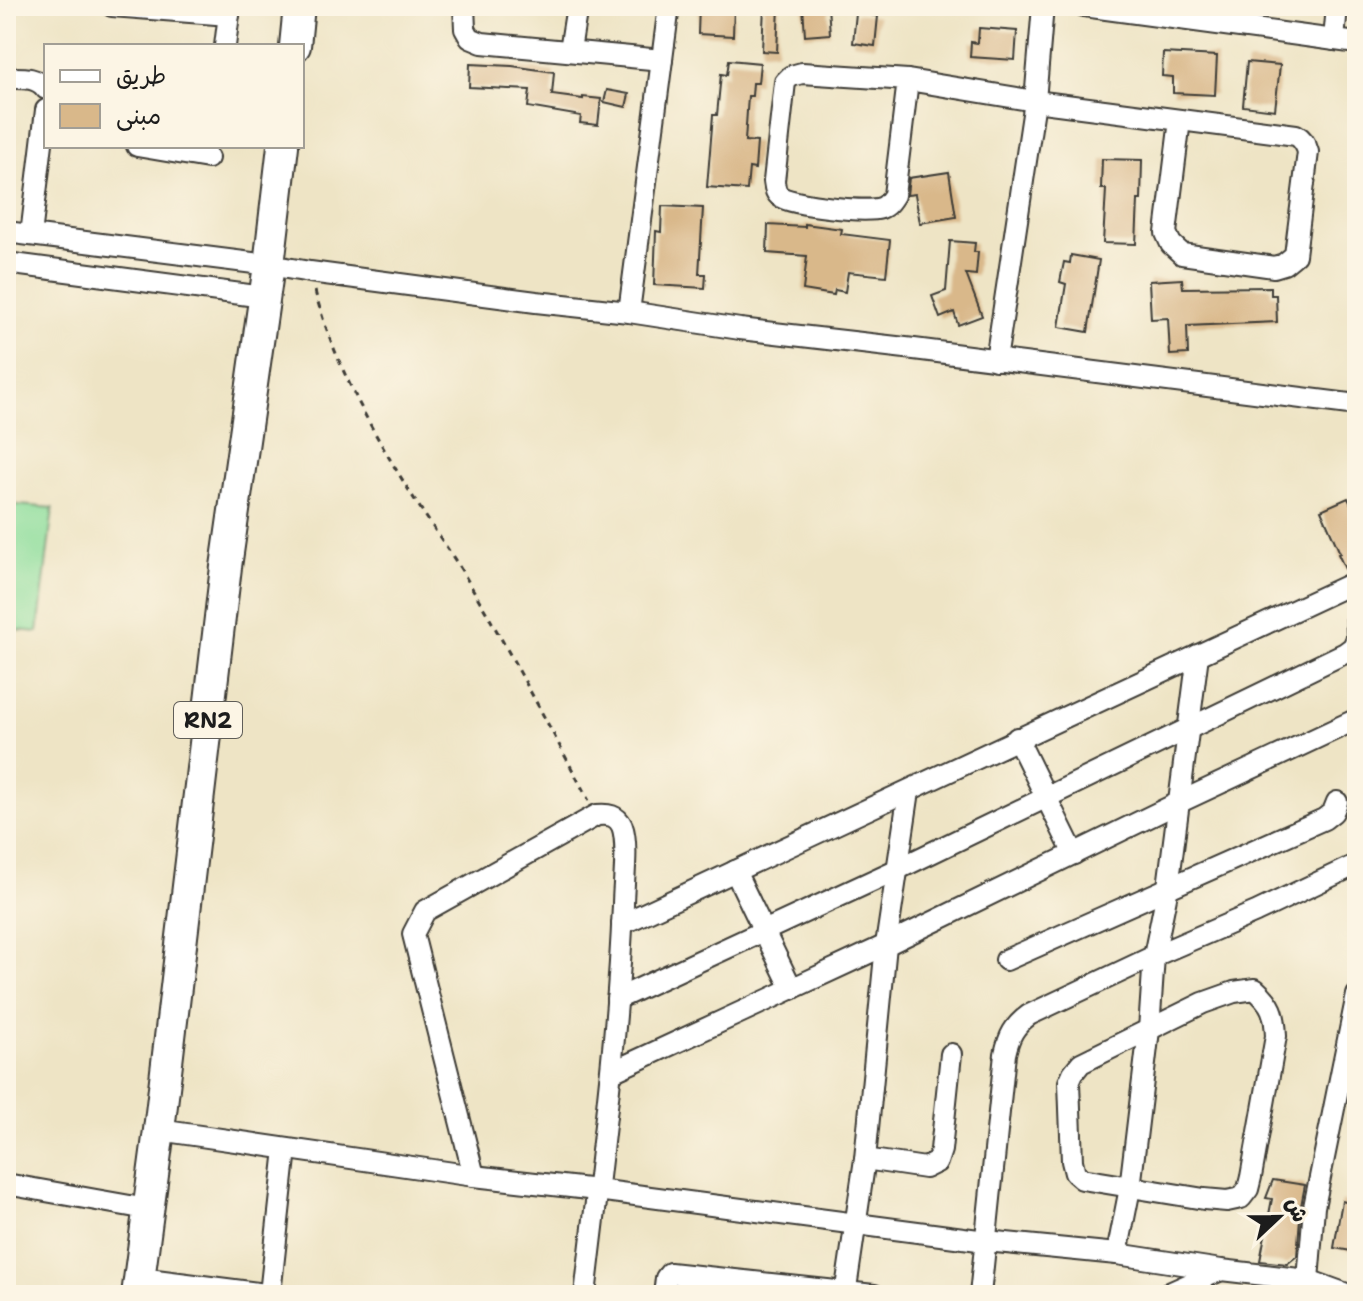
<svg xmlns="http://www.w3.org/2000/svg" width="1363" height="1301" viewBox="0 0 1363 1301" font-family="'Shantell Sans','Playpen Sans Arabic',sans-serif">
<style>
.green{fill:#8fde9d;stroke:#567d5c;stroke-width:2}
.building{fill:#d9b88a}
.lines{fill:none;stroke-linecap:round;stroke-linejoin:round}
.minor-casing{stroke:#3c3a35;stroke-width:24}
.highway-casing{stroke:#3c3a35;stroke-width:34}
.path{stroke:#3c3a35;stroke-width:3;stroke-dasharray:6 6;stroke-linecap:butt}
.minor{stroke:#fff;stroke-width:20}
.highway{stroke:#fff;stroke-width:30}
.labels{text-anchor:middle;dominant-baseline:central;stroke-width:6;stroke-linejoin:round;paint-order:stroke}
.shield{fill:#fcf5e5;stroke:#5f5d58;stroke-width:2}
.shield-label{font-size:22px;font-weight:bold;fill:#1c1c1c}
</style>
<rect width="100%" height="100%" fill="#fcf5e5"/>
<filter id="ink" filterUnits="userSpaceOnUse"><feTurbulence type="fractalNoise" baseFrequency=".0125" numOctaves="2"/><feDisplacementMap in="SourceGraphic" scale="16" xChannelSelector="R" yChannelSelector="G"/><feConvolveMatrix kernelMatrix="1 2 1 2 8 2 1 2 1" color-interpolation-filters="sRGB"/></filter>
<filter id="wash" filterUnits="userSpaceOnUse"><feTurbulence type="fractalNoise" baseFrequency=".006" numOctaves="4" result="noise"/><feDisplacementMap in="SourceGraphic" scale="32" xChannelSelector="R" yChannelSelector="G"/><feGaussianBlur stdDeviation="1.8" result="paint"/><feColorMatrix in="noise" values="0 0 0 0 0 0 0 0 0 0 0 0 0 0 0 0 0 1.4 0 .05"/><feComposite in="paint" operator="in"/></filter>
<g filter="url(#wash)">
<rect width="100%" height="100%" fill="#eee4c5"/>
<path class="green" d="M6,504l47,4 -15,124 -32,-3z"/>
<g id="blocks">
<g class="building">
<path d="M699,6h35l-1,30 -35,-2z"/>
<path d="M764,6h15l-2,46 -15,-1z"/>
<path d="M803,6h25l2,28 -25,2z"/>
<path d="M856,13l22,3 -3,30 -22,-3z"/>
<path d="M979,28l38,3 -2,29 -45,-3 1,-15 7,1z"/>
<path d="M1163,53l54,3 -2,39 -42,-2v-16l-11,-1z"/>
<path d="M729,60l31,3 -2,20h-5l-1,13h-4l-3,45 12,1 -2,27 -6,-1 -2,22 -40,-3 6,-72h4l4,-41 6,1z"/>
<path d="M1247,62l33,3 -5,45 -32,-4z"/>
<path d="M470,64l42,2 42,6 -2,23 31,4v-2l18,2 -3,26 -18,-2 1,-7 -53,-9 2,-17 -61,-3z"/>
<path d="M607,90l22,4 -3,13 -22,-5z"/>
<path d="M1102,159l40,1 -1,40h-3l-2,44 -33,-1 3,-54h-5z"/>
<path d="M949,172l7,45 -36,6 -5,-29 -8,1 2,-17z"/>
<path d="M662,206l41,2 -4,66h7l-1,14 -51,-3 2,-54 5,1z"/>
<path d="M805,224l37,5 -1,5 49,6 -4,36 -38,-4 -3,20 -10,-2 -1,5 -31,-5 4,-34 -40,-3 1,-28 37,2z"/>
<path d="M950,241l25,2 -1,9h4l-2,23 -10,-1 16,42 -24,9 -4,-13 -14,6 -8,-22 14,-5z"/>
<path d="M1071,255l28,5 -11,72 -29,-5 7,-43 -6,-2 4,-20 6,1z"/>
<path d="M1182,279l1,9 88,-1v8h5l1,27 -90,4 1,28 -18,1 -2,-37 -17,1 -2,-38z"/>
<path d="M1348,498l9,19v47l-12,5 -7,-15 2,-1 -19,-43z"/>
<path d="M1273,1180l32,5 -4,21 -4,50 -10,8 -27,-3 12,-62 -6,-1z"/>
<path d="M1342,1201l15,4v47l-23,-4z"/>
</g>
</g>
</g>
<g filter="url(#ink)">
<use href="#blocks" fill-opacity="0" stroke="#3c3a35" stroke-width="2"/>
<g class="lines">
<defs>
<g id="minor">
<path d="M112,6l117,9"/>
<path d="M464,6l1,23 5,9 12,5 180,17"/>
<path d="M1084,6l273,37"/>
<path d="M1334,40l3,-34"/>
<path d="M225,46l5,-40"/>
<path d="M570,50l7,-44"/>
<path d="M6,78c15,0 31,-2 40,11"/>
<path d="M908,80l-14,115c-4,6 -7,11 -13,13 -15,5 -87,-3 -100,-11 -6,-4 -6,-9 -7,-16l11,-99 6,-6 11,-3 106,7 127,21 261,34c7,4 10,9 12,17l-13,103 -11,9 -10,3 -92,-13 -11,-10 -5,-11 14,-113"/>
<path d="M137,146l71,12"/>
<path d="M6,232l263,33 41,7 226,30 93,10 111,17 174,20 443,56"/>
<path d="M31,235l15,-125"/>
<path d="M6,263l258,34"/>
<path d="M629,312l40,-306"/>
<path d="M996,360l39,-259 8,-95"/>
<path d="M1017,738l57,116"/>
<path d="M735,871l57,118"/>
<path d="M622,924l735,-343"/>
<path d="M1006,960l318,-141 9,-7 4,-10"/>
<path d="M1255,989c17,15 20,24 21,47l-25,141 -3,12 -7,9 -14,3 -23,-2 -122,-20 -7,-6 -3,-12 -3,-79 4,-9 8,-10 122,-60 31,-11z"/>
<path d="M617,999l281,-130 447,-216 8,-6 4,-9 -1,-56"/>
<path d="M612,1072l274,-127 294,-143 177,-83"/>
<path d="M159,1130l315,46 -61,-242 12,-23 172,-96c11,-1 20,0 25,11 7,18 1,58 1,79 -5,131 -23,260 -38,390"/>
<path d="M865,1159l60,9 12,-6 4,-12 10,-96"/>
<path d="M474,1176l123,14 389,51 131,13 104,16 87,10 41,15"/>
<path d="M6,1184l141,25"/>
<path d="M1117,1254l13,-66 19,-158 5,-74 14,-69 30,-232"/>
<path d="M140,1278l134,17"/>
<path d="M270,1294l16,-145"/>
<path d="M664,1295l2,-17 4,-5 204,22"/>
<path d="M845,1295l20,-136 21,-214 23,-154"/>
<path d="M980,1295l25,-241c4,-18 9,-28 24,-39l125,-59 102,-44 101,-48"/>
<path d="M1165,1295l56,-25"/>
<path d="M1305,1295l3,-15 6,-73 43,-212"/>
</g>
<g id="highway">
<path d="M295,46l4,-40"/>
<path d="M137,1295l22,-165 67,-563 43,-302 14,-119"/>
</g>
</defs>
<use href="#minor" class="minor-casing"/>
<use href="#highway" class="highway-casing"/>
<path class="path" d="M315,291c17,67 54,135 90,193 18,30 39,58 57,87 45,75 86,153 127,230"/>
<use href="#minor" class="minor"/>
<use href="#highway" class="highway"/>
</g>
</g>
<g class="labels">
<rect class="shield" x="174" y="702" width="68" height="36" rx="6"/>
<g class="shield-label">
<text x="208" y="720">RN2</text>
</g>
</g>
<rect width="1363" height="1301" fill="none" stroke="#fcf5e5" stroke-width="32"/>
<rect x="44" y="44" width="260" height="104" fill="#fcf5e5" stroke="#a29e95" stroke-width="2"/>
<rect x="60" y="70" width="40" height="12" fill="#ffffff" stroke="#a29e95" stroke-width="2"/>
<text x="116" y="84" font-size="24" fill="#1c1c1c">طريق</text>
<rect x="60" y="104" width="40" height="24" fill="#d9b88a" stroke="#a29e95" stroke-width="2"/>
<text x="116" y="124" font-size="24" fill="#1c1c1c">مبنى</text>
<g transform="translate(1279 1217) rotate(68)" stroke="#fcf5e5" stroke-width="6" paint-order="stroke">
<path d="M0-6L14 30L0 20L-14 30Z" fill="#1c1c1c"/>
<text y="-12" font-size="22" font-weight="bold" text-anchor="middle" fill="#1c1c1c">ش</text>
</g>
</svg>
